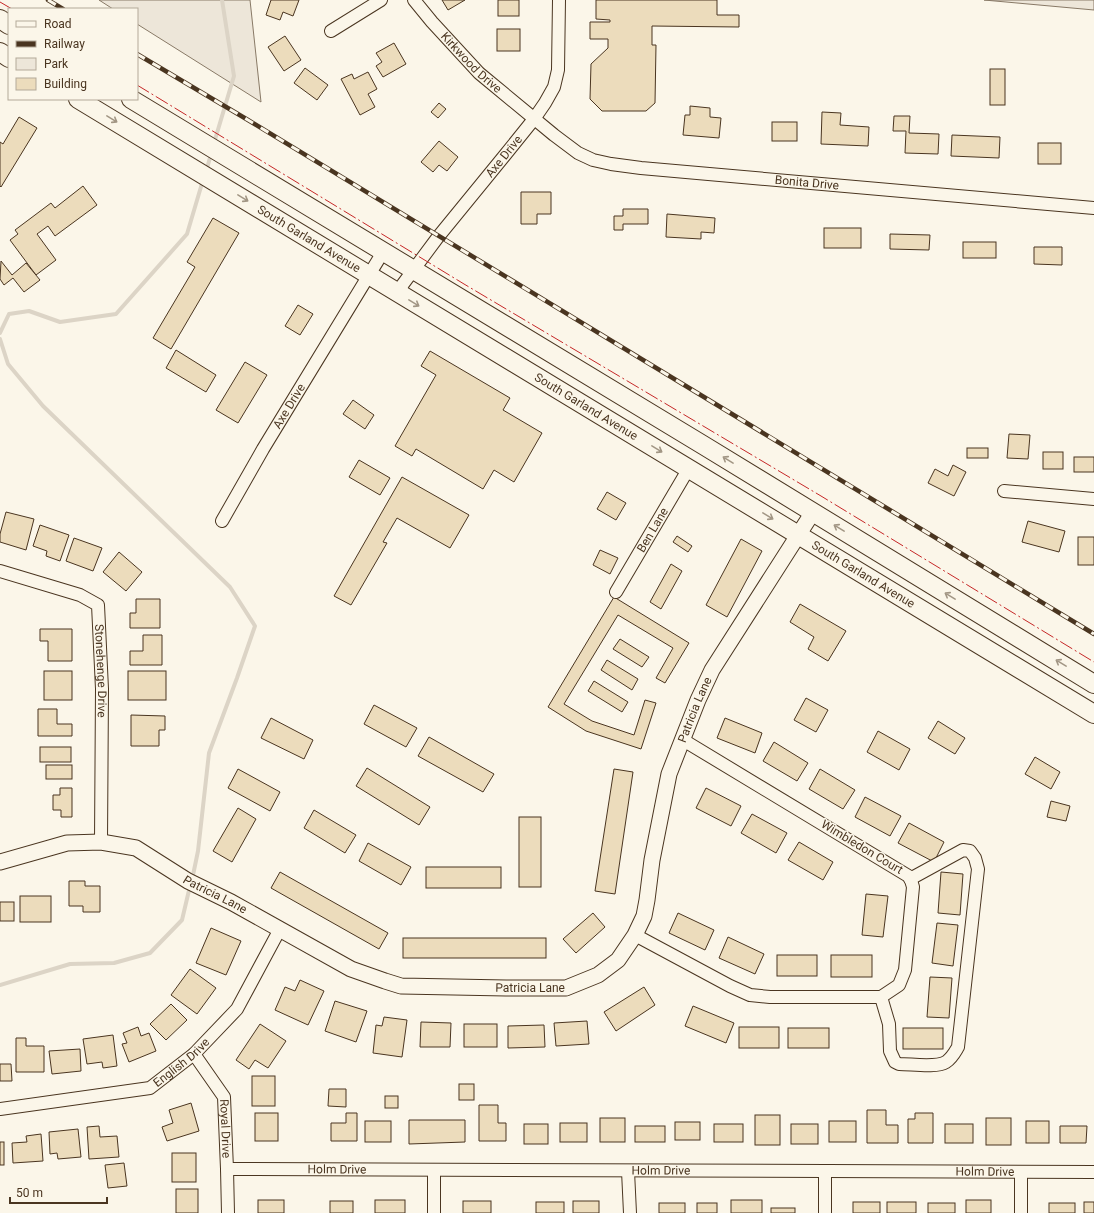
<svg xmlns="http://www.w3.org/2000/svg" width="1094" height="1213" viewBox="0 0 1094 1213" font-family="Roboto,sans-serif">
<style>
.green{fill:#ede6d9;stroke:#887966}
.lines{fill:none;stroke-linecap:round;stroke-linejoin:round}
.stream{stroke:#dcd4c6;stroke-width:4}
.building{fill:#ecdcbc;stroke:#4a3520}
.minor-casing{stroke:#4a3520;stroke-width:14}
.tertiary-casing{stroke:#4a3520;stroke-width:17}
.primary-casing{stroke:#4a3520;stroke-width:20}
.minor{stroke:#fbf6e9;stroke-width:12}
.tertiary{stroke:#fbf6e9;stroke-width:15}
.primary{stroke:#fbf6e9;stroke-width:18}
.rail-casing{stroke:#4a3520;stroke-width:4.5}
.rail{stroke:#fbf6e9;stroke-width:3;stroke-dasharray:9;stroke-linecap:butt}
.power{stroke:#c62828;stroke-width:1;stroke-dasharray:14 3 2 3;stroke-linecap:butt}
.oneway{stroke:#a29684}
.labels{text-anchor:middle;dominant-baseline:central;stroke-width:3;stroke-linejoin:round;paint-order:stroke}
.street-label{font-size:12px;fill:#4a3520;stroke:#fbf6e9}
</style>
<rect width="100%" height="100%" fill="#fbf6e9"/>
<g class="green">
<path d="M99,0h151l11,102 -124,-78v-15h-24z"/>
<path d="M984,0h110v10z"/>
</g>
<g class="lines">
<g class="stream">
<path d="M214,143l20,-67 -12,-76"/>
<path d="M206,172l5,-18"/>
<path d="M0,333l9,-19 20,-3 31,11 56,-8 71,-80 16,-54"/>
<path d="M0,339l8,25 35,42 187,181 25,39 -18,52 -28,75 -11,98 -6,29"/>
<path d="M0,985l70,-21 44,-1 36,-10 32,-33 8,-34"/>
</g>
</g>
<g class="building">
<path d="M271,0h28l-6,16 -10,-4 -3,8 -14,-5z"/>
<path d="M442,0h23l-17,10z"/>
<rect x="498" y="0" width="21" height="16"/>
<path d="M596,0h121v15h22v12l-87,-1v19h4l-1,58 -9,8h-44l-12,-12 1,-35 17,-16v-9h-18v-17h20v-2l-14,-1z"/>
<rect x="497" y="29" width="23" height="22"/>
<path d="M285,36l16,24 -17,11 -16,-24z"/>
<path d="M394,43l12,21 -23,13 -7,-11 6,-4 -6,-9z"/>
<path d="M305,68l23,17 -11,15 -23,-17z"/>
<rect x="990" y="69" width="15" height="36"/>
<path d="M368,72l9,17 -9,5 7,13 -15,8 -19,-36 11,-5 2,5z"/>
<path d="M439,103l7,6 -8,9 -7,-6z"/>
<path d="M690,106l20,2v9l11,1 -2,20 -36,-3 2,-20h5z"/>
<path d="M822,112l19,1 -1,12 29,2 -1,19 -47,-2z"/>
<path d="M894,116h16l-1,17 30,1 -1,20 -33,-1 1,-22h-13z"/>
<path d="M19,117l18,11 -36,59 -1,-1v-44l3,2z"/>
<rect x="772" y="122" width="25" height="19"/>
<path d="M952,135l48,2 -1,21 -48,-2z"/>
<path d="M439,141l19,16 -11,14 -8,-6 -6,7 -12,-10z"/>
<rect x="1038" y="143" width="23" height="21"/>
<path d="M83,186l14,19 -42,31 -7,-10 -11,8 19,26 -20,15 -26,-35 8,-6 -3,-4 36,-27 4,5z"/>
<path d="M521,192h30v22h-14v10h-16z"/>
<path d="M623,209h25v15h-25v6h-9v-14h9z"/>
<path d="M667,214l48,4 -1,15 -13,-1v7l-35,-2z"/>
<path d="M213,218l26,15 -68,116 -18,-11 42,-71 -8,-5z"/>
<rect x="824" y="228" width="37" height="20"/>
<path d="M890,234l40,1 -1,15 -39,-1z"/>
<rect x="963" y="242" width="33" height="16"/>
<path d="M1034,247h28v18l-28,-1z"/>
<path d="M1,261l11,14 14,-12 14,17 -16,12 -11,-14 -9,7 -4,-6z"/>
<path d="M298,305l15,9 -13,21 -15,-9z"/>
<path d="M176,350l40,25 -10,17 -40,-24z"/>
<path d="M430,351l80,47 -7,12 39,23 -28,49 -20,-12 -11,19 -67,-40 -4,7 -17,-10 41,-71 -15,-9z"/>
<path d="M245,362l22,13 -29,48 -22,-13z"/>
<path d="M353,400l21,15 -9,14 -22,-15z"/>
<path d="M1009,434l21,1 -2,24 -21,-1z"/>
<rect x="967" y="448" width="21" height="10"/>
<rect x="1043" y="452" width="20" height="17"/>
<rect x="1074" y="457" width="20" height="15"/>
<path d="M359,460l31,18 -10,17 -31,-18z"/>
<path d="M953,465l13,7 -12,24 -26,-13 7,-14 13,7z"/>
<path d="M402,477l67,38 -19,33 -53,-30 -14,24 4,1 -36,62 -17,-9z"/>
<path d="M607,492l19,11 -10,17 -19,-11z"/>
<path d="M6,512l28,7 -8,31 -26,-8v-8z"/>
<path d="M1028,521l37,10 -6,21 -37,-10z"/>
<path d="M40,525l29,10 -9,26 -14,-5 1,-5 -14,-5z"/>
<path d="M677,536l15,10 -4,6 -15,-10z"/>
<rect x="1078" y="537" width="16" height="28"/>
<path d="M74,538l28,10 -9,23 -27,-10z"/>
<path d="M741,539l21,12 -35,66 -21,-12z"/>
<path d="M600,550l18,8 -8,16 -17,-9z"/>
<path d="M119,552l23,20 -16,19 -23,-19z"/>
<path d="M671,564l11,7 -21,38 -11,-7z"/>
<path d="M614,597l75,46 -24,40 -9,-5 17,-30 -55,-33 -54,89 28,17 42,14 11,-35 11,3 -15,46 -55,-18 -38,-24z"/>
<path d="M136,599h24v29h-30v-15h6z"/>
<path d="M800,604l46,27 -18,30 -20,-12 6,-12 -24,-15z"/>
<path d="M40,629h32v32h-24v-20h-8z"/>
<path d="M143,635h19v30h-32v-14h13z"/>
<path d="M620,639l29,18 -7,10 -29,-18z"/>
<path d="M607,660l31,19 -6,11 -31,-20z"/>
<rect x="44" y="671" width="28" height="29"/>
<rect x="128" y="671" width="38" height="29"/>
<path d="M594,681l34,21 -6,10 -34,-21z"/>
<path d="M806,698l22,12 -12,22 -22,-12z"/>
<path d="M374,705l43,23 -11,19 -42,-23z"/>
<path d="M38,709h19v15h15v12h-34z"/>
<path d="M131,715l34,1v14h-6v16h-28z"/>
<path d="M271,718l42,22 -9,19 -43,-21z"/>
<path d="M725,718l37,15 -7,20 -38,-15z"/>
<path d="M938,721l27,17 -10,16 -27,-16z"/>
<path d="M878,731l32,18 -11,21 -32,-18z"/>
<path d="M429,737l65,37 -11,18 -65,-36z"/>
<path d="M774,742l34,21 -11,18 -34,-20z"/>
<rect x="40" y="747" width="31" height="15"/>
<path d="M1035,757l25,15 -9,17 -26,-15z"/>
<rect x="46" y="765" width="26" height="14"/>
<path d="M367,768l63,39 -11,18 -63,-39z"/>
<path d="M238,769l42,23 -10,19 -42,-23z"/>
<path d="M614,769l19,3 -18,122 -20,-3z"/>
<path d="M820,769l35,21 -12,19 -34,-20z"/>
<path d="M60,788h12v29h-11v-7h-8v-15h7z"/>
<path d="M706,788l35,18 -10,20 -35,-18z"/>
<path d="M865,797l36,19 -11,20 -35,-19z"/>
<path d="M1051,801l19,5 -4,15 -19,-4z"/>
<path d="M238,808l18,11 -24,43 -19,-11z"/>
<path d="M314,810l42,25 -11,18 -41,-25z"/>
<path d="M752,814l35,19 -11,20 -35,-20z"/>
<rect x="519" y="817" width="22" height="70"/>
<path d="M909,823l35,19 -10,20 -36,-19z"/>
<path d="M799,842l34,20 -10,18 -35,-20z"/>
<path d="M368,843l43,24 -10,18 -42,-24z"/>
<rect x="426" y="867" width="75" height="21"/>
<path d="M280,872l108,61 -9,16 -108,-61z"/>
<path d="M941,872l22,2 -3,41 -22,-2z"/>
<path d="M69,881h16v5h15v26h-17v-6h-14z"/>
<path d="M866,894l22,2 -5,41 -21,-2z"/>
<rect x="20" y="896" width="31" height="26"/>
<rect x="0" y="902" width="14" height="19"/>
<path d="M593,913l12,14 -29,26 -13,-14z"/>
<path d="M678,913l36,17 -9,20 -36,-17z"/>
<path d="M937,923l21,2 -5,41 -21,-3z"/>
<path d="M211,928l30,13 -15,34 -30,-12z"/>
<path d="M728,937l36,17 -9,20 -36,-16z"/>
<rect x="403" y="938" width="143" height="20"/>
<rect x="777" y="955" width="40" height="21"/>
<rect x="831" y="955" width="41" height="22"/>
<path d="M190,969l26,19 -19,26 -26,-19z"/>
<path d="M930,977l22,1 -3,40 -22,-1z"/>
<path d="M300,980l24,11 -16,34 -33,-15 10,-23 10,4z"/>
<path d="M644,987l11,18 -39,26 -12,-19z"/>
<path d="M335,1001l32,10 -11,31 -31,-11z"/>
<path d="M171,1004l16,16 -21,20 -16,-16z"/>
<path d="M693,1006l41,17 -8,20 -41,-17z"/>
<path d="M384,1017l23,3 -5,37 -29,-4 3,-28 6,1z"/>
<path d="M587,1021l2,23 -33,2 -2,-23z"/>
<path d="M421,1022l30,1 -1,24h-30z"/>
<path d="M260,1024l26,17 -18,27 -13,-8 -6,9 -13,-9z"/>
<rect x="464" y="1024" width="33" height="23"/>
<path d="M544,1025l1,22 -37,1v-22z"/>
<path d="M138,1027l3,9 8,-3 7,18 -27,11 -7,-18 5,-1 -4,-10z"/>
<rect x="739" y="1027" width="40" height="21"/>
<rect x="788" y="1028" width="41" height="20"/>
<rect x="903" y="1028" width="40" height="21"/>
<path d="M113,1035l4,31 -14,2 -1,-6 -15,2 -4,-25z"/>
<path d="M16,1038h10v8h18v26h-28z"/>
<path d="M80,1049l1,22 -29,3 -3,-23z"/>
<path d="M0,1064h11l1,17h-12z"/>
<rect x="252" y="1076" width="23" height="30"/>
<rect x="459" y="1084" width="15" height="16"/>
<path d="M329,1089h17v18l-18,-1z"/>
<rect x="385" y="1096" width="13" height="12"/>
<path d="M191,1103l8,28 -32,10 -5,-14 11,-4 -4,-13z"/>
<path d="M479,1105h19v18h8v18h-27z"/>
<path d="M867,1110h19v15h12v18h-31z"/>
<rect x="255" y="1113" width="23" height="28"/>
<path d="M346,1113h11v28h-26v-18h15z"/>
<path d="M915,1113h18v30h-25v-24h7z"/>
<rect x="755" y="1115" width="25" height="30"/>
<rect x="600" y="1118" width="25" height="24"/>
<rect x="986" y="1118" width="25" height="27"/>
<path d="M409,1120h56v22l-56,2z"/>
<rect x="365" y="1121" width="26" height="21"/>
<rect x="829" y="1121" width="27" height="21"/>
<rect x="1026" y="1121" width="23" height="22"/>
<rect x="675" y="1122" width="25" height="18"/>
<rect x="560" y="1123" width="27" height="19"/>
<rect x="524" y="1124" width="24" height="20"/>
<rect x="714" y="1124" width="29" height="18"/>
<rect x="791" y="1124" width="27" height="20"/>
<rect x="945" y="1124" width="28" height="19"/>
<path d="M99,1126l1,11 17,-1 2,21 -30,2 -2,-32z"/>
<rect x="635" y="1126" width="30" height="16"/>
<path d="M1060,1126h27l-1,17h-26z"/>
<path d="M78,1129l3,28 -23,2 -1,-6 -7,1 -1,-22z"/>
<path d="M41,1134l2,27 -30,2 -1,-20 15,-1 -1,-6z"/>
<rect x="0" y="1142" width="4" height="23"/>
<rect x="172" y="1153" width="24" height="29"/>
<path d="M124,1163l3,23 -19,2 -3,-23z"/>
<rect x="176" y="1189" width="22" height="24"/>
<rect x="258" y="1200" width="26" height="13"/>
<rect x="375" y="1200" width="30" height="13"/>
<rect x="731" y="1200" width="31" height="13"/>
<rect x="966" y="1200" width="25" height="13"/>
<rect x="330" y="1201" width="23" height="12"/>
<rect x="463" y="1201" width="28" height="12"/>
<rect x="573" y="1201" width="26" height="12"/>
<rect x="536" y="1202" width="28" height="11"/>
<rect x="853" y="1202" width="27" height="11"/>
<rect x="887" y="1202" width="29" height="11"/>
<rect x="1084" y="1202" width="10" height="11"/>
<rect x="659" y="1203" width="26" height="10"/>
<rect x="697" y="1203" width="20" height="10"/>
<rect x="928" y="1203" width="27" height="10"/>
<rect x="1049" y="1203" width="26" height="10"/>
<rect x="771" y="1208" width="24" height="5"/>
</g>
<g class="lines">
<defs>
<g id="minor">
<path id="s1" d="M414,0l18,22 47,51 75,62 24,18 15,7 18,4 30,4 453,40"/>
<path d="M331,31l50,-31"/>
<path id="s2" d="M398,293l5,-9 35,-47 67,-82 29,-36 11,-16 9,-16 4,-17 1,-70"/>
<path d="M1004,491l90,8"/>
<path id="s3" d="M222,521l41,-72 120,-197"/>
<path id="s4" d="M0,571l80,24 18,10 4,84 -1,153"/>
<path id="s5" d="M616,592l73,-124"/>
<path d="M635,935l95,51 20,9 20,2h111l18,-12 6,-15 8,-83 -3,-10 -227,-137"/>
<path d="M881,997l8,27 1,27 5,11 4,2c13,0 37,4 47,-2 6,-4 9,-10 12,-15l20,-178 -3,-11 -5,-7 -7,-1 -53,29"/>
<path id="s6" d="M194,1054l30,43 3,72 1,44"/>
<path id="s7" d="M0,1109l150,-21 44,-34 43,-45 43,-80"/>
<path id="s8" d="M227,1169l867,3"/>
<path d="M628,1171l2,42"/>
<path d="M1021,1172v41"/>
<path d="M434,1213v-43"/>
<path d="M825,1213v-42"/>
</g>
<g id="tertiary">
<path id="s9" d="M0,862l67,-19 34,-1 35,6 52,33 43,21 120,67 34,12 16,5 105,2h60l32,-13 20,-15 17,-25 9,-19 3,-16 5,-40 17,-86 29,-74 14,-30 101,-158"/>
</g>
<g id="primary">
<path d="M0,19l9,6"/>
<path d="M0,52l9,6"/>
<path id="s10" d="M78,99l1016,615"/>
<path d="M131,99l572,346 391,239"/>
</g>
</defs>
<use href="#minor" class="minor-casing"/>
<use href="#tertiary" class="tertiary-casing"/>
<use href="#primary" class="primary-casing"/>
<use href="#minor" class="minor"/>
<use href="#tertiary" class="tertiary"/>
<use href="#primary" class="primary"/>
<defs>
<g id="rail">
<path d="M48,0l15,9"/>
<path d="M137,54l111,66 846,514"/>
</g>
</defs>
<use href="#rail" class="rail-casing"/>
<use href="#rail" class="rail"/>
<g class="power">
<path d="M0,2l12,7"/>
<path d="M137,85l327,199 357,212 273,166"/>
</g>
</g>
<defs><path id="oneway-shaft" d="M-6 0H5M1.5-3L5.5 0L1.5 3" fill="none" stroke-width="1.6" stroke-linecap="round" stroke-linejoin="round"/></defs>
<g class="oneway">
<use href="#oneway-shaft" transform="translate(112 119) rotate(31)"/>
<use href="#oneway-shaft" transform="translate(243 198) rotate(31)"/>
<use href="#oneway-shaft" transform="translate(414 303) rotate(31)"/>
<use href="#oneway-shaft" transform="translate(657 449) rotate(31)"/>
<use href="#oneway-shaft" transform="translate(728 460) rotate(-148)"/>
<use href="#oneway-shaft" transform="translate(768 516) rotate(31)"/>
<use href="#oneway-shaft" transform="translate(839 528) rotate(-149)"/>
<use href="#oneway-shaft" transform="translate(950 596) rotate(-149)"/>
<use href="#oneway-shaft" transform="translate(1061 663) rotate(-149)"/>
</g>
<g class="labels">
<g class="street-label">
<text stroke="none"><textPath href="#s1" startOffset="85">Kirkwood Drive</textPath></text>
<text stroke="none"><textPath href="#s2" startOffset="173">Axe Drive</textPath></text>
<text stroke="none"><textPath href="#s1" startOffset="457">Bonita Drive</textPath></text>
<text stroke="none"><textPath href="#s10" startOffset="270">South Garland Avenue</textPath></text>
<text stroke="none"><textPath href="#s3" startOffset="133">Axe Drive</textPath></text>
<text stroke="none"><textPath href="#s10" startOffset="594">South Garland Avenue</textPath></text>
<text stroke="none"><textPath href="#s5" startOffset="72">Ben Lane</textPath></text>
<text stroke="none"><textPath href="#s10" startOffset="918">South Garland Avenue</textPath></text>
<text stroke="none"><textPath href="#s4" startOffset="170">Stonehenge Drive</textPath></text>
<text stroke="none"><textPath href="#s9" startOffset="928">Patricia Lane</textPath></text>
<text transform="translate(862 847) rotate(31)">Wimbledon Court</text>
<text stroke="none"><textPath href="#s9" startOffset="231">Patricia Lane</textPath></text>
<text stroke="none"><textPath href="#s9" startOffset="568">Patricia Lane</textPath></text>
<text stroke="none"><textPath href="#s7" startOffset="192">English Drive</textPath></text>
<text stroke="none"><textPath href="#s6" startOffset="84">Royal Drive</textPath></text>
<text stroke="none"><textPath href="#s8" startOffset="110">Holm Drive</textPath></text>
<text stroke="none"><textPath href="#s8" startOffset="434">Holm Drive</textPath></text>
<text stroke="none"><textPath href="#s8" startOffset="758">Holm Drive</textPath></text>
</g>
</g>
<rect x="8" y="8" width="130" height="92" fill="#fbf6e9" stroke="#b4a999"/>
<rect x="16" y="21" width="20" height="6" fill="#fbf6e9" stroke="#b4a999"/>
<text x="44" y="28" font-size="12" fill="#4a3520">Road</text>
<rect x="16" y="41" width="20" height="6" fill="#4a3520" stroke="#b4a999"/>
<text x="44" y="48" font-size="12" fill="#4a3520">Railway</text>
<rect x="16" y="58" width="20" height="12" fill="#ede6d9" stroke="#b4a999"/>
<text x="44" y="68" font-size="12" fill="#4a3520">Park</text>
<rect x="16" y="78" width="20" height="12" fill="#ecdcbc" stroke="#b4a999"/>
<text x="44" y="88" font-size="12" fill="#4a3520">Building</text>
<path d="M10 1197v6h97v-6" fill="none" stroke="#4a3520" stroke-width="2"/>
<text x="16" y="1197" font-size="12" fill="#4a3520" stroke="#fbf6e9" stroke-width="3" paint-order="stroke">50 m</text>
</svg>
